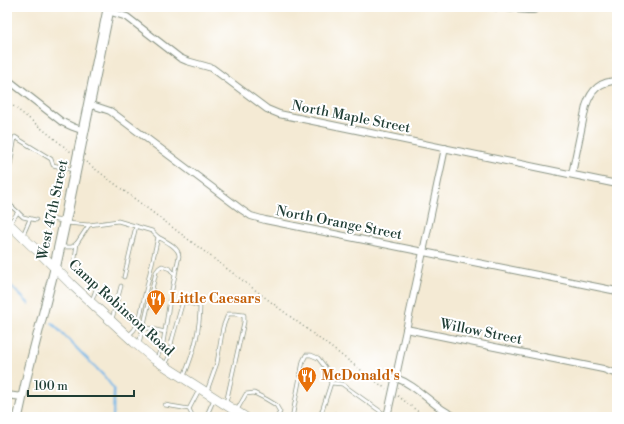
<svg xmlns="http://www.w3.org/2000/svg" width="624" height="424" viewBox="0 0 624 424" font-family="'Libre Bodoni',serif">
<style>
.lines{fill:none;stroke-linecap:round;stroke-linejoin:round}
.stream{stroke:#75b7ea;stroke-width:2}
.service-casing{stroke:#8a9484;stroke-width:4.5}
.minor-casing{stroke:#8a9484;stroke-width:8}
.tertiary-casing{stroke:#8a9484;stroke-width:10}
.secondary-casing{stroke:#8a9484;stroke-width:10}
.primary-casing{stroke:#8a9484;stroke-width:12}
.path{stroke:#8a9484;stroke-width:1.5;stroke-dasharray:1 3;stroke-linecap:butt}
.service{stroke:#fff;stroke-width:3}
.minor{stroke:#fff;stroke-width:6}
.tertiary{stroke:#fff;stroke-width:8}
.secondary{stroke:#fff;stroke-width:9}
.primary{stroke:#fff;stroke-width:10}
.labels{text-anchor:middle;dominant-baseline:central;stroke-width:4;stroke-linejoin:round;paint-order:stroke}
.street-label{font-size:14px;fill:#1f3d34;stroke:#fff}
.food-label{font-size:14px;font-weight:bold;fill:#c56008;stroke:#fff;text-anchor:start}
</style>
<rect width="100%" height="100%" fill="#fff"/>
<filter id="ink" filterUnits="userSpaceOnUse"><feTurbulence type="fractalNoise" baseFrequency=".025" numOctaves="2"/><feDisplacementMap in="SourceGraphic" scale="8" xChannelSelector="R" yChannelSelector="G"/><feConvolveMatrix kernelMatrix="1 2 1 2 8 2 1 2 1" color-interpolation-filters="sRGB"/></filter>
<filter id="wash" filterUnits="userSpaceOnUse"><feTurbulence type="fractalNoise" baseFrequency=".012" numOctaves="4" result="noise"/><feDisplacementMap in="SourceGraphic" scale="16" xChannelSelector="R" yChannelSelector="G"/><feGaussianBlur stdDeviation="0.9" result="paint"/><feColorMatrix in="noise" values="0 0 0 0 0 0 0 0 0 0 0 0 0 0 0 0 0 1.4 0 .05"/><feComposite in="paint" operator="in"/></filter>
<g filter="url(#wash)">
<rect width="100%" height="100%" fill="#f4ead4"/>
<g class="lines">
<g class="stream">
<path d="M7,282l22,22"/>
<path d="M52,323l52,53 10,13 -1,28"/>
</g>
</g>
</g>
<g filter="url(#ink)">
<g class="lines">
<defs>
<g id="service">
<path d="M7,183l8,-46 36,22 2,6 20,5"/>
<path d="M7,202l16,15 13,3"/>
<path d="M43,222l7,-3 13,2"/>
<path d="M10,223l8,-11"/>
<path d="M66,223l23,2 29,-4 34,10 6,6"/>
<path d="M23,235l7,-16"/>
<path d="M77,243l-3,23c4,6 20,16 22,22 0,3 -3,9 -4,13"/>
<path d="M61,247h11l5,-4 12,-18"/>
<path d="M124,277l12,-51"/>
<path d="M112,319l9,-33"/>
<path d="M143,327l22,5"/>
<path d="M129,335l5,-5 5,-9 19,-84c7,4 21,10 21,19l-9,43 -7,44 -6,15"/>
<path d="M139,343l5,-19 12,-52 3,-4 3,-2 8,3 5,6"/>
<path d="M165,365l4,-8 3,-17 11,-39 17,5c0,23 -7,49 -16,70"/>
<path d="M331,383l11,1 45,32"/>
<path d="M207,391l10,-28 6,-36 5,-13h7l9,1v7l-18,81"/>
<path d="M165,405l24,4 10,-19"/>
<path d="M189,409l4,8"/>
<path d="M237,410l9,-16 8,-1 12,6 10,6 4,7 -3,5"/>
<path d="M206,417l8,-18"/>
<path d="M293,417v-4l10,-52 3,-6h5l7,3 7,9 6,16 -11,34"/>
<path d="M334,417l1,-3"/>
</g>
<g id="minor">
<path d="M494,7l34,3h6l6,-3"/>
<path d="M108,11l19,6 53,41 7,3 25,7 55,41 12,5 338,70"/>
<path d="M7,79l55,43 11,5 11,4"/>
<path d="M89,104l21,7 7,5 125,94 9,6 14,4 352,71"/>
<path d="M572,174l14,-68c5,-16 14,-25 31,-25"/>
<path d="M406,329l197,40 14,5"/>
<path d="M396,378c23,8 37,30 60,39"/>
<path d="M7,395l15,2"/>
<path d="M387,417l36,-165 22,-104"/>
</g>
<path id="tertiary" d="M18,417l9,-41 28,-109"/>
<path id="secondary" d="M7,222l24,23 7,6 33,33 64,59 19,16 17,11 74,47"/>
<path id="primary" d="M55,267l11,-51 43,-209"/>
</defs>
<use href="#service" class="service-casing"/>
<use href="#minor" class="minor-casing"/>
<use href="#tertiary" class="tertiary-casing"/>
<use href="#secondary" class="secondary-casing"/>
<use href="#primary" class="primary-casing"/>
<g class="path">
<path d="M7,101l64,51"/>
<path d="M86,162l300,227"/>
<path d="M398,396l27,21"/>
</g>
<use href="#service" class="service"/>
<use href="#minor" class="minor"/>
<use href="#tertiary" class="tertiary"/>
<use href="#secondary" class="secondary"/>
<use href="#primary" class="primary"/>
</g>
</g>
<defs>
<symbol id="restaurant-pin" viewBox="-11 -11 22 30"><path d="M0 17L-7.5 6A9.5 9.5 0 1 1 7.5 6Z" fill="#e8710a" stroke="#fff"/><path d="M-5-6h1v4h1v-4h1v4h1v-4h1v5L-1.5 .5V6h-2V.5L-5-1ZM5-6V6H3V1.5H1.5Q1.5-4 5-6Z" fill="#fff"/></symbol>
</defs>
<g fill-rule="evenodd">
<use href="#restaurant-pin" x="145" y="288" width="22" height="30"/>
<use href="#restaurant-pin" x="296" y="365" width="22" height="30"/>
</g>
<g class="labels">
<g class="street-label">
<text transform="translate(351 117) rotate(11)">North Maple Street</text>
<text transform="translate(53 210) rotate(-78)">West 47th Street</text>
<text transform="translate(339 223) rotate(11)">North Orange Street</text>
<text transform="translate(121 308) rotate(42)">Camp Robinson Road</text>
<text transform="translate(481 332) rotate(11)">Willow Street</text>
</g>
<g class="food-label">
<text x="170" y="299">Little Caesars</text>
<text x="321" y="376">McDonald's</text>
</g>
</g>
<rect width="624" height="424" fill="none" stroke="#fff" stroke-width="24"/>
<path d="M28 390v6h106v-6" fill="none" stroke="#1f3d34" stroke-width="2"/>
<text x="34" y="390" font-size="12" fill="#1f3d34" stroke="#ffffff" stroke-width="3" paint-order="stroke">100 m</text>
</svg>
